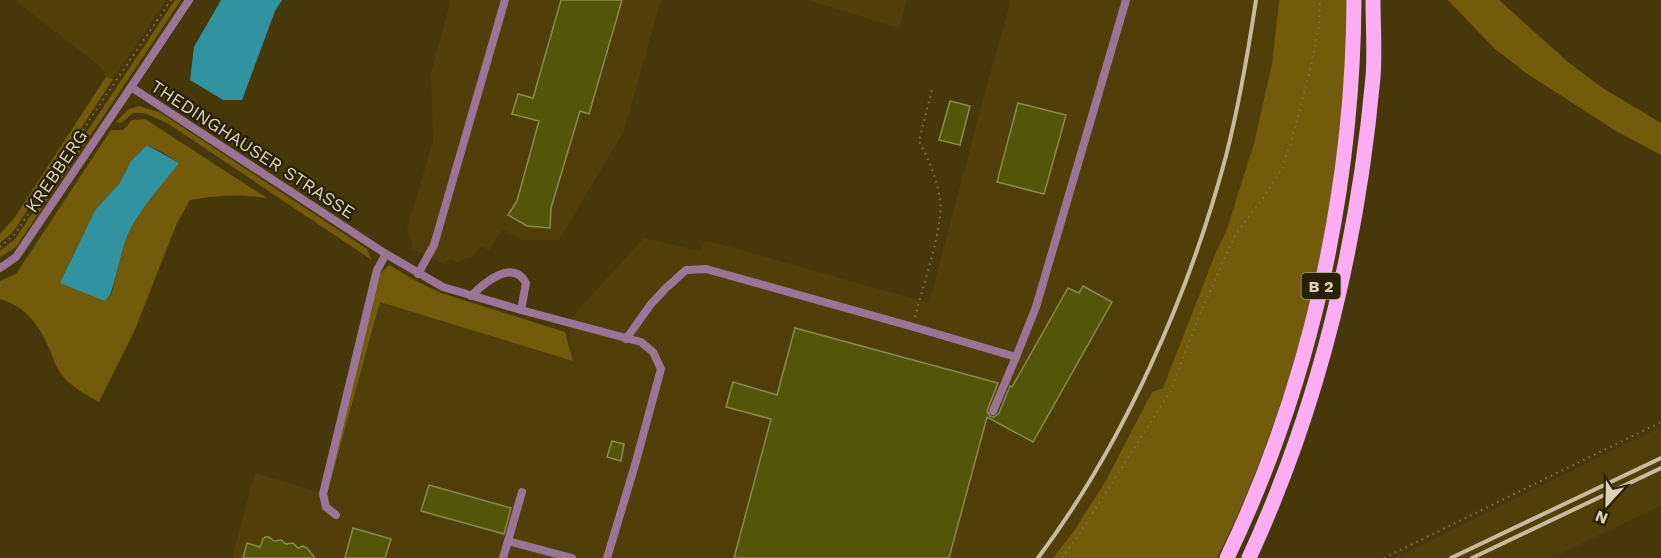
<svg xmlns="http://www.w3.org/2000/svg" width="1661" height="558" viewBox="0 0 1661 558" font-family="'Work Sans',sans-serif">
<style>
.built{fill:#513f09}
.green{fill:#735b0c;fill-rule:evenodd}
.water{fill:#3192a0}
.building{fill:#55550a;stroke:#898a50;stroke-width:1.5}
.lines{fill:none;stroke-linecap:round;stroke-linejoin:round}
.path{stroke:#7f714a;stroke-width:2;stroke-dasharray:1.5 4.5;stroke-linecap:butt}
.service{stroke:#9b7597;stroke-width:8}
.primary{stroke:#fbadf4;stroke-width:15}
.rail{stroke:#c7bb9d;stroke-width:4}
.labels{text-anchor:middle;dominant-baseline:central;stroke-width:4.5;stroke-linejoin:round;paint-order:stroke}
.shield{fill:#282008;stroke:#a79d82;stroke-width:1.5}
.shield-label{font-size:16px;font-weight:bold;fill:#ddd2b6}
.street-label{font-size:18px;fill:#ddd2b6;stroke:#282008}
</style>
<rect width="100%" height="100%" fill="#47380a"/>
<g class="built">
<path d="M14,0h152l-53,79 -7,-2 -6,-11z"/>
<path d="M451,0h210l-37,131 -65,109h-37l-20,-11 -13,21 -9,-4 -7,10 -16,6 -6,-3 -5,2 -2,3 -32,-15 1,-5 -6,-15 26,-88 -2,-68z"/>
<path d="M808,0h99l-8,28z"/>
<path d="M1011,0h267l-6,64 -18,80 -28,88 -10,20 -53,137 -11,3 -47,90 -31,49 -21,27h-821l23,-85 73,22 52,-193 192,59 -4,-40 76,-83 56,13 5,-11 224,63 58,-218z"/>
<path d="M1661,427v78l-109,53h-157z"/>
</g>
<g class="green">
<path d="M175,0h6l-165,247 -16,10v-6l15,-12z"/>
<path d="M1279,0h71c-4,53 -6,106 -12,159 -2,19 -7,39 -10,58 -21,116 -58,236 -111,341h-164l21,-27 31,-49 47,-90 11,-4 53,-136 10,-20 28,-89 18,-79z"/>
<path d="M1448,0h51l69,62 33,25 60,36v32l-45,-24 -90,-58 -32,-25z"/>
<path d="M106,77l7,2 -100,153 -13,11v-9l15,-17z"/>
<path d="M139,106l22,7 206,136 5,11 -205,-137 -23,-10h-11l-12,10 -5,-1 13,-13z"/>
<path d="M145,119l122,79c-30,-4 -47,-3 -77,2l-13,23 -43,109 -35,70c-14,-8 -30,-16 -40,-31 -4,-6 -6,-14 -9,-21 -11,-25 -23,-43 -50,-51v-18l16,-7 95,-144h12l9,-10zM147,145l15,7 17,11c-20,25 -45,51 -55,82 -5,17 -8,34 -13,50l-6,6 -38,-33 28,-58 25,-27 11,-22z"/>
<path d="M389,265l27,16 25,12 124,39 8,29 -193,-59 -53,193 -4,-2 55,-217z"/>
</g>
<g class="water">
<path d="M221,0h61l-7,11 -33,89h-19l-33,-20 4,-33z"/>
<path d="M147,145l32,18c-19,25 -45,51 -55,82 -5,17 -8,34 -14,50l-5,6 -45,-18 35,-73 25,-27 11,-22z"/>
</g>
<g class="building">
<path d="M561,0h61l-33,114 -9,-3 -29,97 -1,20 -23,-2 -19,-11 9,-14 22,-80 -27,-7 6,-20 15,4z"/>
<path d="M950,101l20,5 -10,39 -21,-5z"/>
<path d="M1018,103l48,12 -22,79 -47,-12z"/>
<path d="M1083,286l29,16 -79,140 -46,-25 -38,141h-215l37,-139 -45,-12 7,-25 44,13 18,-67 203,55 -11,28 3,5 4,1 5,-4 11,-27 2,1 56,-99 11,5z"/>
<path d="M612,441l12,3 -3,17 -14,-4z"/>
<path d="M429,485l82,23 -7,26 -83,-23z"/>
<path d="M353,528l38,11 -6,19h-40z"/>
<path d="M265,537h4l5,4 7,-1 5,4 7,-1 5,5 5,-2 4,2 8,10h-72l4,-15 13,4 3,-8z"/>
</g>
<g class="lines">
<g class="path">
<path d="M0,247l15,-13 79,-121 77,-113"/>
<path d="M915,317c8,-31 21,-68 25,-100 3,-26 -10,-55 -21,-76l13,-52"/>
<path d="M1062,558l16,-22 92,-144 30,-78 34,-77 29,-39 19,-29 11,-34 17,-65 9,-44 1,-26"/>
<path d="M1384,558l277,-136"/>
</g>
<g class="service">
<path d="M189,0l-58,87 255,167 57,33 78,23 120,32 12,10 8,17 -26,96 -28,93"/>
<path d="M0,268l16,-11 115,-170"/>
<path d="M418,274l16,-29 71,-245"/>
<path d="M471,296c13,-13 42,-38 55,-13l-5,27"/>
<path d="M626,339l25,-35 15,-16 20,-18 20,-1 204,57 106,31 20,-50 90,-307"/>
<path d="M993,411l23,-54"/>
<path d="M336,515l-10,-8 -3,-13 54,-224 9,-16"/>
<path d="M508,541l14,-49"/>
<path d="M503,558l5,-17 64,17"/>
</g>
<g class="primary">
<path d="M1227,558c83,-173 126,-367 127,-558"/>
<path d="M1249,558c70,-152 109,-315 124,-481 2,-25 0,-52 0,-77"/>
</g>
<g class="rail">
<path d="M1038,558c86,-115 151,-263 188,-402 13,-51 22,-103 30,-156"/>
<path d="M1451,558l210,-100"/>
<path d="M1472,558l189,-90"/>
</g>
</g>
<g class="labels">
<rect class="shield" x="1301.5" y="273" width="39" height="26" rx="4.5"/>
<g class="shield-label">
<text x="1321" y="286">B 2</text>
</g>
<g class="street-label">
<text transform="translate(253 149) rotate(33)">THEDINGHAUSER STRASSE</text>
<text transform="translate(56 171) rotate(-56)">KREBBERG</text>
</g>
</g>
<g transform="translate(1607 504) rotate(202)" stroke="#282008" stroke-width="4.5" paint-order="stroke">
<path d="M0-4.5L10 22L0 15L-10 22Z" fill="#ddd2b6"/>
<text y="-9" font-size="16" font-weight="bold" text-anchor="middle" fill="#ddd2b6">N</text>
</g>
</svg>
